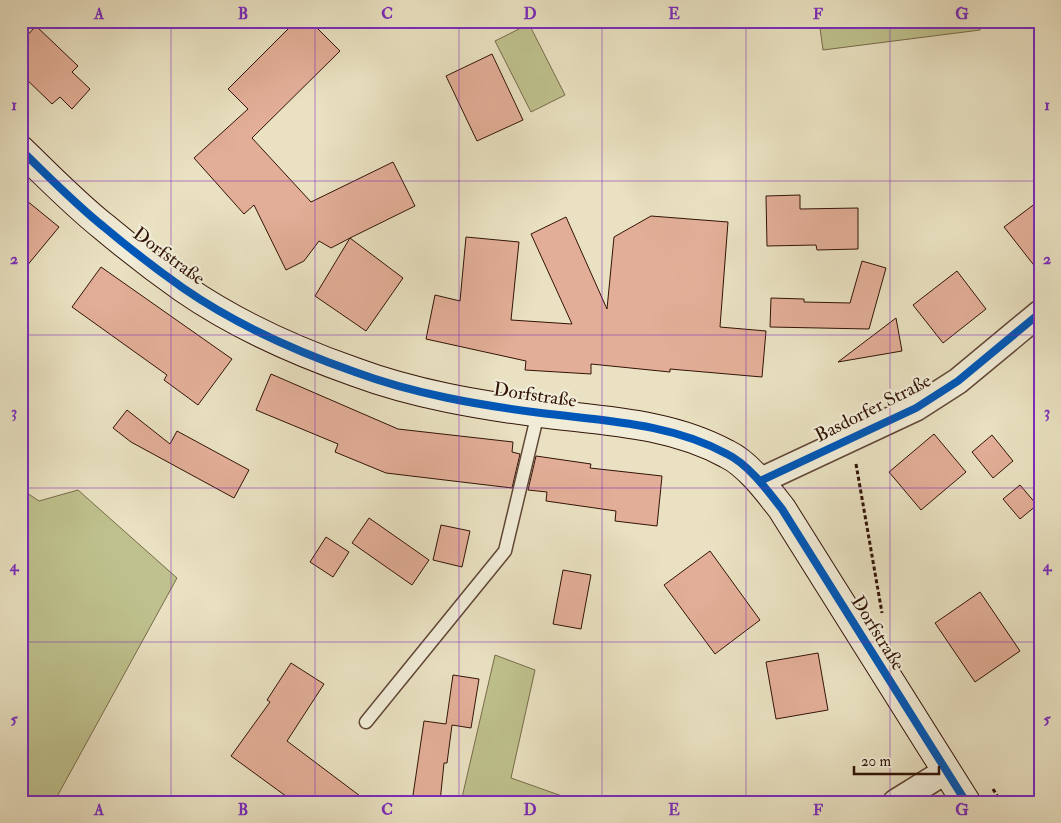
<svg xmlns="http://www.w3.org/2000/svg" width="1061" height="823" viewBox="0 0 1061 823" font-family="'IM FELL Double Pica',serif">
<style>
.green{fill:#bec18d;stroke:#786a4a}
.building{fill:#e2ae97;stroke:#321307}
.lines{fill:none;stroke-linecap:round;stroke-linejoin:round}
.lane-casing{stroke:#604636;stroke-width:15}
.street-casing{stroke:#604636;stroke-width:28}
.secondary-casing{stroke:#321307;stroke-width:30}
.path{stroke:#321307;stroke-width:3;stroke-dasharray:4 2.5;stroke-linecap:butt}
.lane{stroke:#f1ecd7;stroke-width:12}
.street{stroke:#f1ecd7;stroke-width:25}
.secondary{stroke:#f1ecd7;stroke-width:28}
.cycleway-casing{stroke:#f1ecd7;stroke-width:11}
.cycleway{stroke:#0057b8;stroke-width:8}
.grid{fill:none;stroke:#7b2cbf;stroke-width:1;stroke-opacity:0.55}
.labels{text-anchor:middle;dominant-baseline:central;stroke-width:4.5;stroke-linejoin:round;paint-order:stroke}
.street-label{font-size:19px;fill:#321307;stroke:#f1ecd7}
.neatline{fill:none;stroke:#7b2cbf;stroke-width:2}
.grid-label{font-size:16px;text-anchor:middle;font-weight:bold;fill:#7b2cbf}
</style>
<rect width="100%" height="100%" fill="#e9e1c1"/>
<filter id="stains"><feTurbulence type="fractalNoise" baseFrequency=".004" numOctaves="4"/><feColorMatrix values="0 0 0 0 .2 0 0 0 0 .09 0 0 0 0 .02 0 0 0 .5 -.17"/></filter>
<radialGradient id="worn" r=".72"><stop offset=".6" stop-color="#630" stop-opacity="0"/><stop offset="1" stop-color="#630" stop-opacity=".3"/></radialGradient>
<g class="green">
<path d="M819,21h163l-2,9 -157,20z"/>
<path d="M529,24l36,71 -34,17 -36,-71z"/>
<path d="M21,489l18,12 39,-11 99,88 -123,224h-33z"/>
<path d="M495,655l40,15 -24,108 68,24h-118z"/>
</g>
<g class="building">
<path d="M296,21h14l30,30 -88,87 59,64 82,-40 22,44 -65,32 53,40 -37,53 -51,-35 35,-58 -19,10 -12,-7 -15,20 -18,9 -32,-65 -10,9 -50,-56 54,-49 -20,-20z"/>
<path d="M36,26l42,40 -6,6 18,17 -18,20 -12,-12 -8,7 -31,-30v-32z"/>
<path d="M492,54l31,66 -46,21 -31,-65z"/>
<path d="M800,195v14l58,-1v41l-41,1 -1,-5 -49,1 -1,-50z"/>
<path d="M21,196l38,31 -38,46z"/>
<path d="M1040,200v73l-36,-46z"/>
<path d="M651,216l77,6 -8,105 46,4 -4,46 -92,-8v3l-79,-8v10l-66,-4 1,-9 -100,-22 9,-44 25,6 6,-64 53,5 -8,78 61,4 -41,-90 35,-17 41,92 7,-72z"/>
<path d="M862,261l24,7 -17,61 -99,-2 1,-29 33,1v3l46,1z"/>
<path d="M101,267l131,92 -34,46 -34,-25 3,-5 -95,-68z"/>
<path d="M957,271l29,38 -43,34 -30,-38z"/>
<path d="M896,318l6,33 -64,11z"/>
<path d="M271,374l127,55 115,13 -1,10 8,2 -8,34 -126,-15 -51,-21 3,-8 -82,-34z"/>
<path d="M127,410l43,34 7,-13 72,39 -15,28 -103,-56 -18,-14z"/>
<path d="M934,434l32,38 -45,38 -32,-38z"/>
<path d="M992,435l21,26 -20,17 -21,-26z"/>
<path d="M536,456l55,8 -1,4 72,8 -5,50 -42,-5 1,-10 -70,-10 1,-9 -19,-2z"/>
<path d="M1020,485l17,20 -17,14 -17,-20z"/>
<path d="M369,518l60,42 -17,25 -60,-42z"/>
<path d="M441,525l29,6 -8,36 -29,-7z"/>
<path d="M326,537l23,15 -16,25 -23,-15z"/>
<path d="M710,551l50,69 -45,34 -51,-69z"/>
<path d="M563,570l28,5 -10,54 -28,-5z"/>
<path d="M980,592l40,59 -45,31 -40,-59z"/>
<path d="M818,653l10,57 -52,9 -10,-57z"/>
<path d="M291,663l33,21 -37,57 81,61h-74l-63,-46 39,-54 -3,-2z"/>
<path d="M453,675l26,4 -8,49 -19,-3 -5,38h-3l-4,39h-28l12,-81 22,3z"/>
</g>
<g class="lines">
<defs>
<path id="lane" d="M366,722l139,-171 33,-138"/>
<g id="street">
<path d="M760,481l156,-73 42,-27 82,-68"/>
<path d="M896,802l50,-31"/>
</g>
<path id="secondary" d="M21,150c27,26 54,54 83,77 25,21 52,42 79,61 52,36 112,63 172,84 59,22 124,33 186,41 64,8 129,10 186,41 21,10 41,37 55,55l184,293"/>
</defs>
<use href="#lane" class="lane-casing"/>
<use href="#street" class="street-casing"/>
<use href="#secondary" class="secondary-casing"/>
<g class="path">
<path d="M856,464l26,149"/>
<path d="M993,789l8,13"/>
</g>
<use href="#lane" class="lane"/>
<use href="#street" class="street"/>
<use href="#secondary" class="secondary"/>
<defs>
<g id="cycleway">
<path d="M21,150c27,26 54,54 83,77 25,21 52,42 79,61 52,36 112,63 172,84 59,22 124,33 186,41 64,8 129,10 186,41 21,10 41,37 55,55l184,293"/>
<path d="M760,481l156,-73 42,-27 82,-68"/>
</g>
</defs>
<use href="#cycleway" class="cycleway-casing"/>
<use href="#cycleway" class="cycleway"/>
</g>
<path class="grid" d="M171,21v781M315,21v781M459,21v781M602,21v781M746,21v781M890,21v781M21,181h1019M21,335h1019M21,488h1019M21,642h1019"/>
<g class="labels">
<g class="street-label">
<text transform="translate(169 256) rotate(36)">Dorfstraße</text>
<text transform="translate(535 395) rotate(8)">Dorfstraße</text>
<text transform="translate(873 408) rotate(-27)">Basdorfer Straße</text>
<text transform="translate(878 633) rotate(58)">Dorfstraße</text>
</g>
</g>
<rect width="1061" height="823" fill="none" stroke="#e9e1c1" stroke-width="55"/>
<path d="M854 766v8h85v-8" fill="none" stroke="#321307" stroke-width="2.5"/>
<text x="861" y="766" font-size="15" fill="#321307" stroke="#f1ecd7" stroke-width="4" paint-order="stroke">20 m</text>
<rect x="28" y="28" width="1006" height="768" class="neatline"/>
<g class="grid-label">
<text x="99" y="19">A</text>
<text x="243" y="19">B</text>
<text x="387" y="19">C</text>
<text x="530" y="19">D</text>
<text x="674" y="19">E</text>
<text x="818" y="19">F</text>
<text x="962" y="19">G</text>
<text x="14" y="110">1</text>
<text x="1047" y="110">1</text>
<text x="14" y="264">2</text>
<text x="1047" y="264">2</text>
<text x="14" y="417">3</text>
<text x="1047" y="417">3</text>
<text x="14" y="571">4</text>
<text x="1047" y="571">4</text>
<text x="14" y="724">5</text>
<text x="1047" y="724">5</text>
<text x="99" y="815">A</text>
<text x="243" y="815">B</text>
<text x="387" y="815">C</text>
<text x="530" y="815">D</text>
<text x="674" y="815">E</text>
<text x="818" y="815">F</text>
<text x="962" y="815">G</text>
</g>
<rect width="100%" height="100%" filter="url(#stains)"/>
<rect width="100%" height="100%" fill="url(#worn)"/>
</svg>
